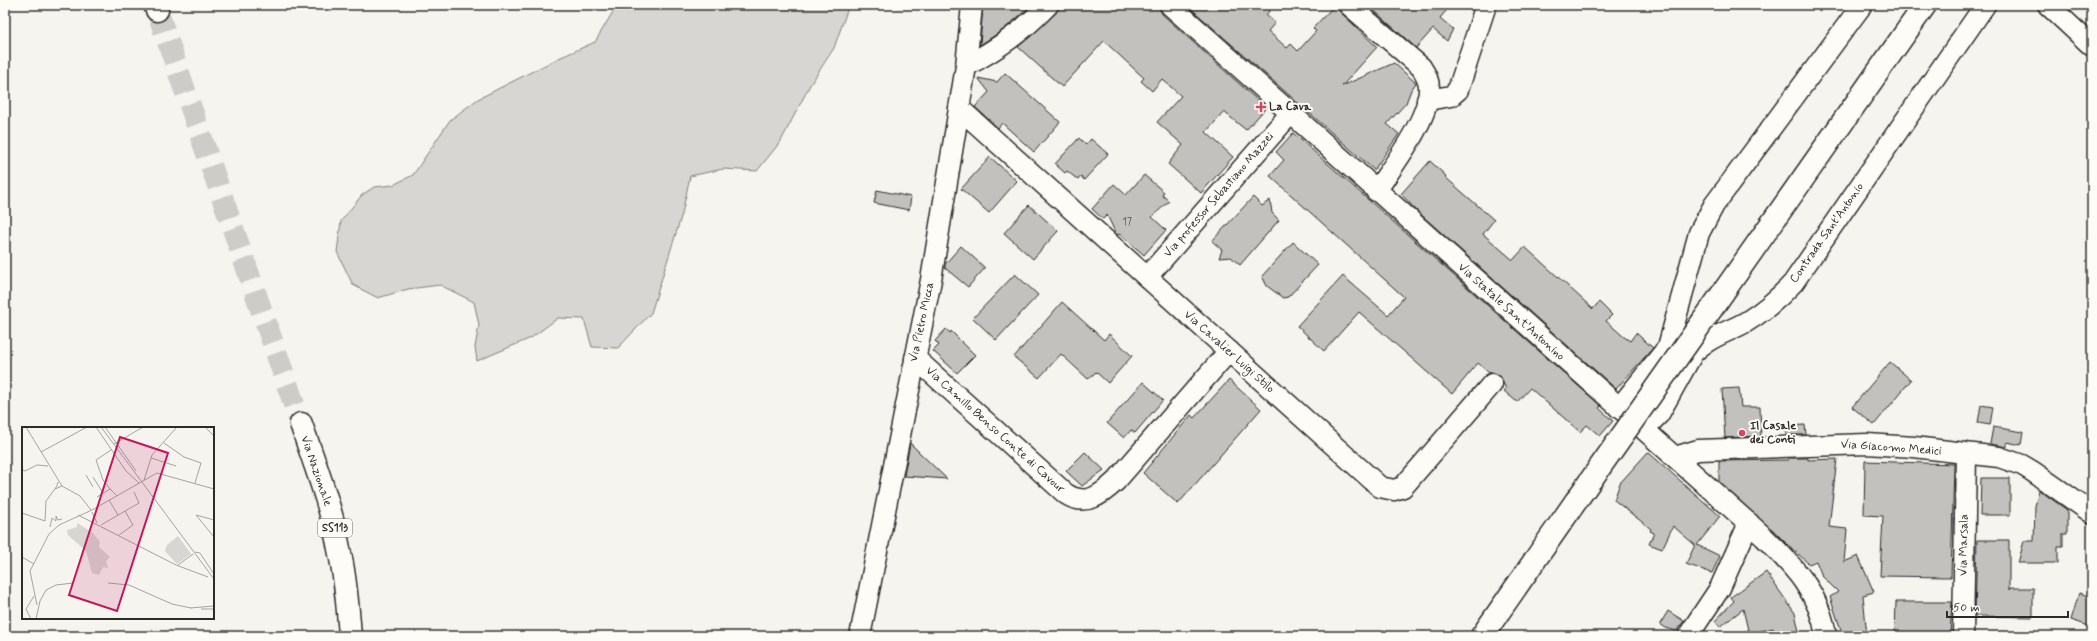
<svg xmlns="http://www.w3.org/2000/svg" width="2097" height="641" viewBox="0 0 2097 641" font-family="Mynerve,sans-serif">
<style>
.green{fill:#d7d6d2;stroke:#81807e}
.building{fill:#c2c1be;stroke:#2b2b2b}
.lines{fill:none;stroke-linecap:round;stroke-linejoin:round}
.major-tunnel{stroke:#cdccc8;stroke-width:22;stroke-dasharray:22 11;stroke-linecap:butt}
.minor-casing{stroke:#2b2b2b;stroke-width:23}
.major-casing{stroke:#2b2b2b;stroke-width:25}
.highway-casing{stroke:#2b2b2b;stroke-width:25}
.minor{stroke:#fdfcf7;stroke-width:20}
.major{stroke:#fdfcf7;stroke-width:22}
.highway{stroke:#fdfcf7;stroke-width:22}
.highway-bridge-casing{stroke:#2b2b2b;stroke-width:25;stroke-linecap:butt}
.highway-bridge{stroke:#fdfcf7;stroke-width:22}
.poi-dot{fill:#d1495b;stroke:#fdfcf7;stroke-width:1.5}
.labels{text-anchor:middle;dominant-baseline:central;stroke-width:4;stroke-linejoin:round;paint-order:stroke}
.number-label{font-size:10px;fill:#515050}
.shield{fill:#fdfcf7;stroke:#6a6a68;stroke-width:1}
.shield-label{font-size:11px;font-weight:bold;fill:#2b2b2b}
.poi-label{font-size:12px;font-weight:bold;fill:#2b2b2b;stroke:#fdfcf7;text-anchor:start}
.street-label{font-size:12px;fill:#2b2b2b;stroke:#fdfcf7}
.inset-road{fill:none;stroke:#a4a4a1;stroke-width:1}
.view{fill:#c2185b;fill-opacity:0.15;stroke:#c2185b;stroke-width:2}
.inset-edge{fill:none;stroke:#2b2b2b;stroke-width:2}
</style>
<rect width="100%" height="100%" fill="#f5f4ef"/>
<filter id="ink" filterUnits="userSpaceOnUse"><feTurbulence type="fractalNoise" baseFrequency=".025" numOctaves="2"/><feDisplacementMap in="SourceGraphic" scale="8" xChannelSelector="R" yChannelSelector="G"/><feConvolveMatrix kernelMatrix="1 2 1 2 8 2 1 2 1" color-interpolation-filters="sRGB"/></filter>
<g filter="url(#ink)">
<path class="green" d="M617,5h232l-15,43 -24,37 -29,56 -24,30 -34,-2 -33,7 -8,38 -31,99 -33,35 -26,-1 -8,-28 -26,-1 -27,20 -54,23 -2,-14 4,-22 -5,-23 -34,-17 -32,4 -30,9 -25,-13 -16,-33 4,-31 21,-26 12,-8 19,-2 20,-10 37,-55 28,-21 81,-41 36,-16z"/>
<g class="building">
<path d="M983,5h49l-29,25 -23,15z"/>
<path d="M1059,5h100l3,9 104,94 -20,22 -22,-18 -18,20 27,25 -32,36 -33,-29 15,-19 -26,-23 24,-26 -19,-17 -10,12 -11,-10 3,-3 -40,-37 -42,46 -44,-40 38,-34z"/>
<path d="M1187,5h87l-8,10 9,8 -7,8 19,17 4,-4 7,7 18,-20 -3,-3 21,-22 43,41 -35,39 52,-23 22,20 -5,7 -5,13 -19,21 12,10 -25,36z"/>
<path d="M1368,5h83l-11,13 13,11 -6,12 -14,-12 -17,19z"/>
<path d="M1005,73l55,49 -26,30 -32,-29 -4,5 -23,-21 14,-15 -11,-14 19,4z"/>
<path d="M1293,133l308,273 -2,2 14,13 -13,15 -13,-11 -7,7 -50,-44 -13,14 -13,-11 2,-2 -6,-13 -5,-3h-6l-11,-10 -26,31 -93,-82 -35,39 -27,-25 46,-50 45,39 16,-18 -134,-121 14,-16 -8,-8z"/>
<path d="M1079,138l7,7 5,-6 17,15 -24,26 -3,-4 -3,4 -11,-9 -2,2 -10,-9z"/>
<path d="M990,157l27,24 -28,32 -28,-24z"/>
<path d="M1430,161l16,15 -1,1 49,43 -11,14 30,26 12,-13 68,62 6,-7 13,13 -6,6 18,16 6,4 6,-8 17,15 -37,41 -199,-178 -16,-17z"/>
<path d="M1144,175l20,17 -2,3 7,6 -17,16 14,13 -22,25 -23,-20 -5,-1 -9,-19 -4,4 -11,-10 22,-25 12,11z"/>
<path d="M877,190l34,7 -2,13 -35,-7z"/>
<path d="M1253,197l9,9 8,-6 2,13 7,7 -39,45 -9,-8 -12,1 3,-8 -10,-9z"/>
<path d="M1029,205l29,26 -25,28 -29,-26z"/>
<path d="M1293,242l25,23 -30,32 -5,1 -16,-12 -5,-10z"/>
<path d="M961,246l24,22 -17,19 -23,-19v-4z"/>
<path d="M1015,274l23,21 -42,45 -23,-22z"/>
<path d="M1062,302l42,38 5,-6 23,22 -24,27 -12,-11 -8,7 -27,-25 -22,24 -25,-21z"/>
<path d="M946,329l4,4 1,-2 24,24 -18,18 -24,-22 6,-6 -4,-4z"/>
<path d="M1890,362l21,18 -37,45 -22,-18z"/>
<path d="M1229,380l32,29 -83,95 -35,-31 48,-58 3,3z"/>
<path d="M1143,382l20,18 -28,33 -4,-3 -7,8 -17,-15z"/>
<path d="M1739,388l2,19h19l1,29 -36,2 -3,-49z"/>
<path d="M1981,405l12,2 -3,18 -12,-2z"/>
<path d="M1805,425l1,10h-20l-1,-9z"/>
<path d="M1993,427l30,5 -2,13 -14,-3v5l-17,-3z"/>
<path d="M910,443l11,11 26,25 -43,-3z"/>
<path d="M1085,452l19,18 -22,16 -16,-15z"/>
<path d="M1648,452l72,64 -23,29 23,11 -8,17 -26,-9 9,-19 -22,-19 -11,23 -13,-5 5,-11 -4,-2 1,-2 -37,-29 6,-17z"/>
<path d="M1788,458h20v2l29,-1 -8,68 18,2 -3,33 14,-6 16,36 -11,3 4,41h-24l-13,-39 8,-5 -16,-16 -6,-15 -7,3 -90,-82v-21l69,-1z"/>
<path d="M1865,461l89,3 -3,113 -71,-1 3,-60 -19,-1z"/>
<path d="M1981,478h29v37h-30z"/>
<path d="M2039,490l28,20v24h-4v12h-5v17h-40l6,-22h10l1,-35z"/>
<path d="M1977,540h32v50l1,-2h23v29l-58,-1z"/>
<path d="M1766,572l29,41 5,23h-26l-1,-8 -24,6 -6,-25 -23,18 -5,-6 19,-20 -3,-4z"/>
<path d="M2079,593l13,4v30l-21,-7z"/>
<path d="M1896,602h56l-2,33 -55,-2z"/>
<path d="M1668,611l16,10 -8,10 -10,-3 -6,-4z"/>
</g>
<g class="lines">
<path class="major-tunnel" d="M157,10l144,414"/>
<defs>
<g id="minor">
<path d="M1170,5l594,532c29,29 56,56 62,99"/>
<path d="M1349,5l72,62c4,6 8,13 8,20 2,30 -37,80 -53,104"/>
<path d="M2048,5l44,41"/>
<path d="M966,66c33,-18 56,-34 82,-61"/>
<path d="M1427,100l24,-4 7,-6 28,-85"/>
<path d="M959,108l421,379 14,3 9,-3 89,-103"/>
<path d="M1147,277l144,-164"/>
<path d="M915,358l151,136c20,13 35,1 50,-13l113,-130"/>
<path d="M1619,408l49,-61 31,-114 15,-28 148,-200"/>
<path d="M1639,425l11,-2 9,-9 34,-61c14,-15 35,-21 53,-31 18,-11 33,-24 47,-39l192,-278"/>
<path d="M1675,457l23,-7 169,-6 47,3 85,10 23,8 10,6 60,42"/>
<path d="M860,636l71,-356 35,-214 6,-61"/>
<path d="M1688,636l32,-48 29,-65"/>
<path d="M1963,636l3,-182"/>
</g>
<g id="major">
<path d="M155,5l2,5"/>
<path d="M301,424c15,43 31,85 39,130 6,27 8,54 10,82"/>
</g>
<g id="highway">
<path d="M1703,321l222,-316"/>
<path d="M1482,636l94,-135"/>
</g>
</defs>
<use href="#minor" class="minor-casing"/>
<use href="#major" class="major-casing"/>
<use href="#highway" class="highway-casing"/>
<use href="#minor" class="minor"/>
<use href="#major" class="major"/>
<use href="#highway" class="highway"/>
<defs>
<path id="highway-bridge" d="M1576,501l127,-180"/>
</defs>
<use href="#highway-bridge" class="highway-bridge-casing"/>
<use href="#highway-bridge" class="highway-bridge"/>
</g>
</g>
<g class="poi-dot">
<path d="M1259 101h4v4h4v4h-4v4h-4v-4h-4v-4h4z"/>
<circle cx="1742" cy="433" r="4"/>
</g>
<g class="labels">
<g class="number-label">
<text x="1127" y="222">17</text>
</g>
<rect class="shield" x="318" y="519" width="34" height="18" rx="3"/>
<g class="shield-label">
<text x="335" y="528">SS113</text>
</g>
<g class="poi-label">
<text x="1269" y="107">La Cava</text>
<text x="1750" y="426">Il Casale<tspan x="1750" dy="14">dei Conti</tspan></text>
</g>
<g class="street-label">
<text transform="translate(1219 195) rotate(-49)">Via professor Sebastiano Mazzei</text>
<text transform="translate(1827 233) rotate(-55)">Contrada Sant'Antonio</text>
<text transform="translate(1511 312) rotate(42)">Via Statale Sant'Antonino</text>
<text transform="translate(922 322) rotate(-78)">Via Pietro Micca</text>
<text transform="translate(1229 352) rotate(42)">Via Cavalier Luigi Stilo</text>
<text transform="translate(995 430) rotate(42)">Via Camillo Benso Conte di Cavour</text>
<text transform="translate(1891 448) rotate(4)">Via Giacomo Medici</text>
<text transform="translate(316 471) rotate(71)">Via Nazionale</text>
<text transform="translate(1964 545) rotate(-89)">Via Marsala</text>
</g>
</g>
<g transform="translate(22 427)">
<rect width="192" height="192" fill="#f5f4ef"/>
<path d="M55,96l16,10 7,9 -1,5 11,10 -4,4 2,7 -5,-1 -4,8 -7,-2 -6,-22 -18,-16 -1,-5 10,-3zM156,109l13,18 -14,10 -12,-13 2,-6z" fill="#d7d6d2"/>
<path class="inset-road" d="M4,0l36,59 -7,3M74,0l30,44 13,12M79,0l113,152M83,0l31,44M183,0l9,9M142,16l20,14 17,6 -6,20M92,17l29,-17M19,25l46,-25M129,31l25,8M1,43l2,1 12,-6 11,1M64,48l7,12M71,50l10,16M122,53l8,-25 25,-28M40,59l18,10 11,14M89,63l-8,-10 -7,-20 15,-10M75,70l13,-8 7,7M87,73l9,15M70,85l5,11M0,86l23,8M56,88l98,50 32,12M192,93l-18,-5 18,22M23,94l1,-20 11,-15 1,-4M79,98l38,-22 -5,-11M28,100l2,-9 4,3v-5l2,4 4,-1M97,108l14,-10 -8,-14M173,125l5,1 14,21M0,130l12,7M156,138l15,-11M86,156l21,2 43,19 19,4M15,178l-7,-34 19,-37 10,-9 33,-15 65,-37 57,16M168,181l24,-2M179,182h13M9,192l-5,-10 8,-13M14,192l4,-18 6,-11 10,-5 17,-2"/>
<path class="view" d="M98,10l48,16 -51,158 -48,-16z"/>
<rect width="192" height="192" class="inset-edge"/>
</g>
<rect width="2097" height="641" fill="none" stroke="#fdfcf7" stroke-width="20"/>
<rect x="10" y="10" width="2077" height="621" fill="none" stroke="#2b2b2b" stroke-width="1.5" filter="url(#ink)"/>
<path d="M1947 611v6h121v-6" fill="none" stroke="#2b2b2b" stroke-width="2"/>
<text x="1953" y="611" font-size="12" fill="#2b2b2b" stroke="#fdfcf7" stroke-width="3" paint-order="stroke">50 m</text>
</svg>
